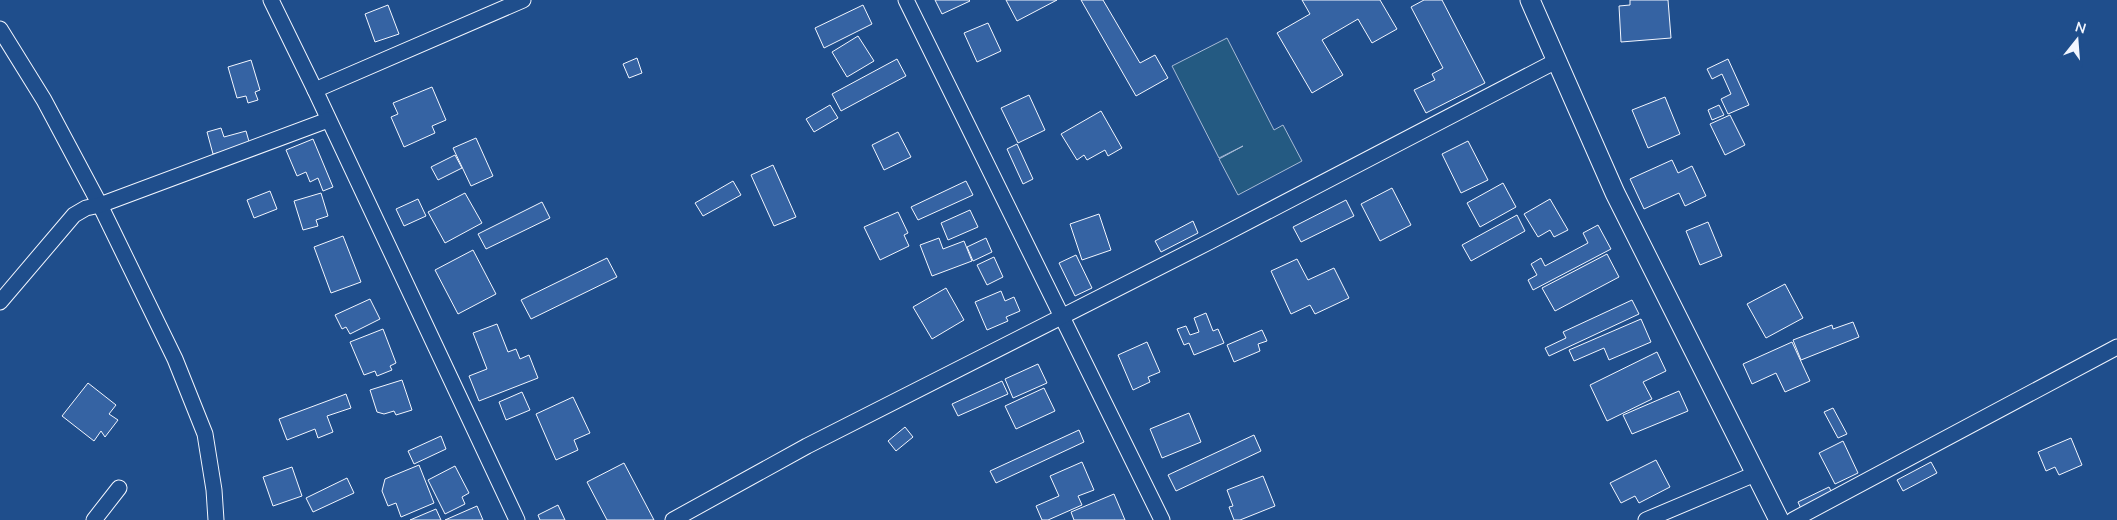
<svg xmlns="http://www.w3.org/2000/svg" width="2117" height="520" viewBox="0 0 2117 520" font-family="'Nunito Sans',sans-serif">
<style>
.green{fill:#245a82;stroke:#a8bbd7}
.building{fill:#3563a3;stroke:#f2f6ff}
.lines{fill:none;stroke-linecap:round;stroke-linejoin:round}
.minor-casing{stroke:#f2f6ff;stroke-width:17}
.tertiary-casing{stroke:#f2f6ff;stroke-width:21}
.minor{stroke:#1f4e8c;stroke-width:15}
.tertiary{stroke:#1f4e8c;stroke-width:19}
</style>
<rect width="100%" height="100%" fill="#1f4e8c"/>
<path class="green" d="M1227,38l47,92 9,-5 19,36 -64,34 -19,-36 24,-13 -24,12 -47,-92z"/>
<g class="building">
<path d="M935,0h34l1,1 -28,13z"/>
<path d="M1006,0h51l-40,21z"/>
<path d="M1081,0h22l37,63 15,-8 13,23 -32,18z"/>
<path d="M1302,0h78l17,29 -25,14 -14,-24 -36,21 21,35 -31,18 -35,-60 33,-19z"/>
<path d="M1424,0h18l43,83 -59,30 -12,-23 21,-10 -3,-6 11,-6 -32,-61z"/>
<path d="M1630,0h38l3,38 -50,4 -2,-36 11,-1z"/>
<path d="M388,5l11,29 -24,8 -10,-28z"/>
<path d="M863,5l9,19 -48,24 -9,-20z"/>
<path d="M988,23l13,28 -24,11 -13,-29z"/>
<path d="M858,36l16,25 -27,16 -15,-25z"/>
<path d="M637,58l5,15 -13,5 -6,-14z"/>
<path d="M897,59l9,17 -65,35 -9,-17z"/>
<path d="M1728,59l21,46 -21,9 -7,-15 10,-5 -9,-20 -10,5 -5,-10z"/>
<path d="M251,60l9,30 -5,2 3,8 -10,3 -2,-7 -9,2 -9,-31z"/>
<path d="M432,87l14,33 -14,6 3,7 -31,14 -13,-30 7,-3 -5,-11z"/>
<path d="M1029,95l16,35 -27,13 -17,-35z"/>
<path d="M1665,97l15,37 -32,14 -16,-38z"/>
<path d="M830,105l8,13 -24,14 -8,-13z"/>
<path d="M1719,105l5,10 -12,5 -4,-10z"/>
<path d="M1101,111l21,37 -14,8 -3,-6 -18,10 -3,-5 -7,5 -16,-26z"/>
<path d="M1730,115l15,30 -20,10 -15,-31z"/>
<path d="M221,128l3,9 22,-6 4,14 -37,9 -6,-22z"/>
<path d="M898,132l13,25 -27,13 -12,-25z"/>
<path d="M476,138l17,38 -22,10 -18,-38z"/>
<path d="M313,139l20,48 -10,4 -5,-13 -8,4 -4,-10 -9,4 -11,-26z"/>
<path d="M1468,141l20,39 -27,13 -19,-39z"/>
<path d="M1017,144l16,35 -10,5 -16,-35z"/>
<path d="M455,155l7,13 -24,12 -7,-13z"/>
<path d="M1672,160l6,13 14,-7 14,30 -21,10 -6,-13 -35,16 -14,-30z"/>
<path d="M773,165l23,52 -22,9 -23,-51z"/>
<path d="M733,181l8,14 -38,21 -8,-13z"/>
<path d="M966,181l7,14 -55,25 -7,-13z"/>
<path d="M1503,183l13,24 -36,20 -13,-24z"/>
<path d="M1392,188l19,37 -31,16 -19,-37z"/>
<path d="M270,191l7,18 -23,9 -7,-18z"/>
<path d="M321,193l7,23 -12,4 2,6 -15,4 -9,-29z"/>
<path d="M465,193l17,30 -37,20 -17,-31z"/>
<path d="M418,199l8,17 -22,10 -8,-17z"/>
<path d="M1550,199l18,31 -14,7 -4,-7 -12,7 -14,-23z"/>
<path d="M1346,200l8,16 -53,26 -8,-15z"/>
<path d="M542,202l8,16 -64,31 -8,-15z"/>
<path d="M970,210l8,17 -30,13 -7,-17z"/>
<path d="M898,212l10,21 -4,2 5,11 -29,14 -16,-33z"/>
<path d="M1099,214l12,36 -29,10 -12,-36z"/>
<path d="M1517,215l8,16 -54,30 -9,-16z"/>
<path d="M1193,221l5,12 -37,19 -6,-11z"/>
<path d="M1708,222l14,34 -22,9 -14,-34z"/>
<path d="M1598,225l13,24 -78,41 -5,-10 9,-5 -6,-11 10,-6 4,8 43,-23 -5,-10z"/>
<path d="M343,236l18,46 -30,11 -17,-46z"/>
<path d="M939,238l4,11 21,-8 8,20 -40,15 -12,-31z"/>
<path d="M986,238l6,14 -19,9 -6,-14z"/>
<path d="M473,250l23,44 -38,20 -23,-44z"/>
<path d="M1607,254l12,23 -64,34 -13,-23z"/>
<path d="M1076,255l16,33 -17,8 -16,-33z"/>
<path d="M994,257l9,20 -16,8 -10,-20z"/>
<path d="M607,258l10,19 -86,42 -10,-19z"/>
<path d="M1297,259l11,21 26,-12 15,30 -34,16 -5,-9 -19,9 -20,-43z"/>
<path d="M1785,284l18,34 -37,20 -19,-34z"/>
<path d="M946,288l18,32 -32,19 -19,-32z"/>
<path d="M1001,291l4,10 9,-4 6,14 -14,6 2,4 -21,9 -12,-28z"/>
<path d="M370,299l10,20 -30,15 -4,-7 -4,2 -7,-14z"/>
<path d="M1632,300l7,14 -90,42 -4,-8 21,-10 -3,-6z"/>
<path d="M1206,313l7,18 5,-2 6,14 -30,12 -5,-12 -5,2 -7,-16 9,-3 4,9 9,-3 -5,-14z"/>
<path d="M1641,319l10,23 -42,18 -5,-12 -30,13 -5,-11z"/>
<path d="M1853,322l6,15 -58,23 -8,-20 39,-15 1,4z"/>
<path d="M497,324l11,28 8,-3 4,10 9,-4 9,23 -59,23 -10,-25 18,-7 -14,-36z"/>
<path d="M383,329l13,34 -6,3 2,4 -15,6 -2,-5 -11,4 -14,-33z"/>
<path d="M1262,330l5,11 -9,3 2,7 -26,11 -7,-17z"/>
<path d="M1147,342l13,30 -12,5 2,5 -17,8 -15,-35z"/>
<path d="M1792,342l18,39 -25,11 -9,-19 -24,11 -9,-20z"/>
<path d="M1657,352l9,19 -23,11 9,17 -45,22 -17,-36z"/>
<path d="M1038,364l9,19 -34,15 -8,-19z"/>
<path d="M402,380l10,30 -16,5 -2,-4 -10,3 -7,-2 -7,-22z"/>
<path d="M1002,381l6,13 -50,22 -6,-12z"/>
<path d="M88,383l28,22 -7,9 9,6 -13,17 -4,-6 -7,10 -32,-25z"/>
<path d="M1044,388l11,23 -39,18 -11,-23z"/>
<path d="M1679,391l9,20 -56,23 -9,-19z"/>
<path d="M522,392l8,18 -24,10 -7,-18z"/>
<path d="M346,394l5,14 -24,8 6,16 -15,6 -3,-9 -28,11 -8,-21z"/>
<path d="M573,397l17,36 -16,7 4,10 -22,10 -20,-46z"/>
<path d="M1833,408l14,26 -9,4 -14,-26z"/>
<path d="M1189,413l12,29 -39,16 -12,-29z"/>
<path d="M905,427l8,10 -17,14 -8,-10z"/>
<path d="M1079,430l5,12 -88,41 -6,-12z"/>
<path d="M1254,435l7,16 -85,40 -8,-16z"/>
<path d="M441,436l5,13 -32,15 -6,-13z"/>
<path d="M2071,438l11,27 -23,10 -4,-8 -9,4 -8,-19z"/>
<path d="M1843,441l15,32 -23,11 -16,-31z"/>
<path d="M1656,460l14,27 -31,16 -4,-7 -14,7 -11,-20z"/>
<path d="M1082,462l12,28 -16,6 4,9 -34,15h-6l-6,-14 23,-10 -9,-20z"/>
<path d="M1931,462l6,11 -34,18 -6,-11z"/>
<path d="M624,463l30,57h-47l-20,-38z"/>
<path d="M419,465l15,38 -33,14 -5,-14 -8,3 -6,-15 3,-12z"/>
<path d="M455,466l14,27 -7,4 3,7 -20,10 -17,-34z"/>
<path d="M292,467l10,29 -29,10 -10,-29z"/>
<path d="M1263,476l12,30 -35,14h-6l-5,-13 4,-1 -6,-16z"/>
<path d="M347,478l7,15 -41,19 -7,-14z"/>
<path d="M1829,487l4,8 -31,16 -4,-9z"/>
<path d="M1114,494l11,26h-51l-3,-8z"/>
<path d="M558,505l7,15h-25l-2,-5z"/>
<path d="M477,506l6,14h-38z"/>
<path d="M436,509l5,11h-31z"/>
</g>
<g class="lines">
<defs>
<g id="minor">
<path d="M271,0l44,90 202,430"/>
<path d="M906,0l256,520"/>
<path d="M0,29l44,71 56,105 75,154 30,75 9,56 2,30"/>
<path d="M315,90l208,-90"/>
<path d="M0,302l74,-87 12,-7 14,-3 228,-85"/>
<path d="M94,520l25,-32"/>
<path d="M673,520l134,-74 402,-204 349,-182"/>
<path d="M1646,520l109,-46"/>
<path d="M1793,520l324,-173"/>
</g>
<path id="tertiary" d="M1530,0l85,193 164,327"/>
</defs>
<use href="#minor" class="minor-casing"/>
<use href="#tertiary" class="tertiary-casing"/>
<use href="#minor" class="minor"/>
<use href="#tertiary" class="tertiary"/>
</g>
<g transform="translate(2077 40) rotate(17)" stroke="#1f4e8c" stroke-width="4" paint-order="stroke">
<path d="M0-4L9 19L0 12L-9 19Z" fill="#f2f6ff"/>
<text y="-8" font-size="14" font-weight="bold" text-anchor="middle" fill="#f2f6ff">N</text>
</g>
</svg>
